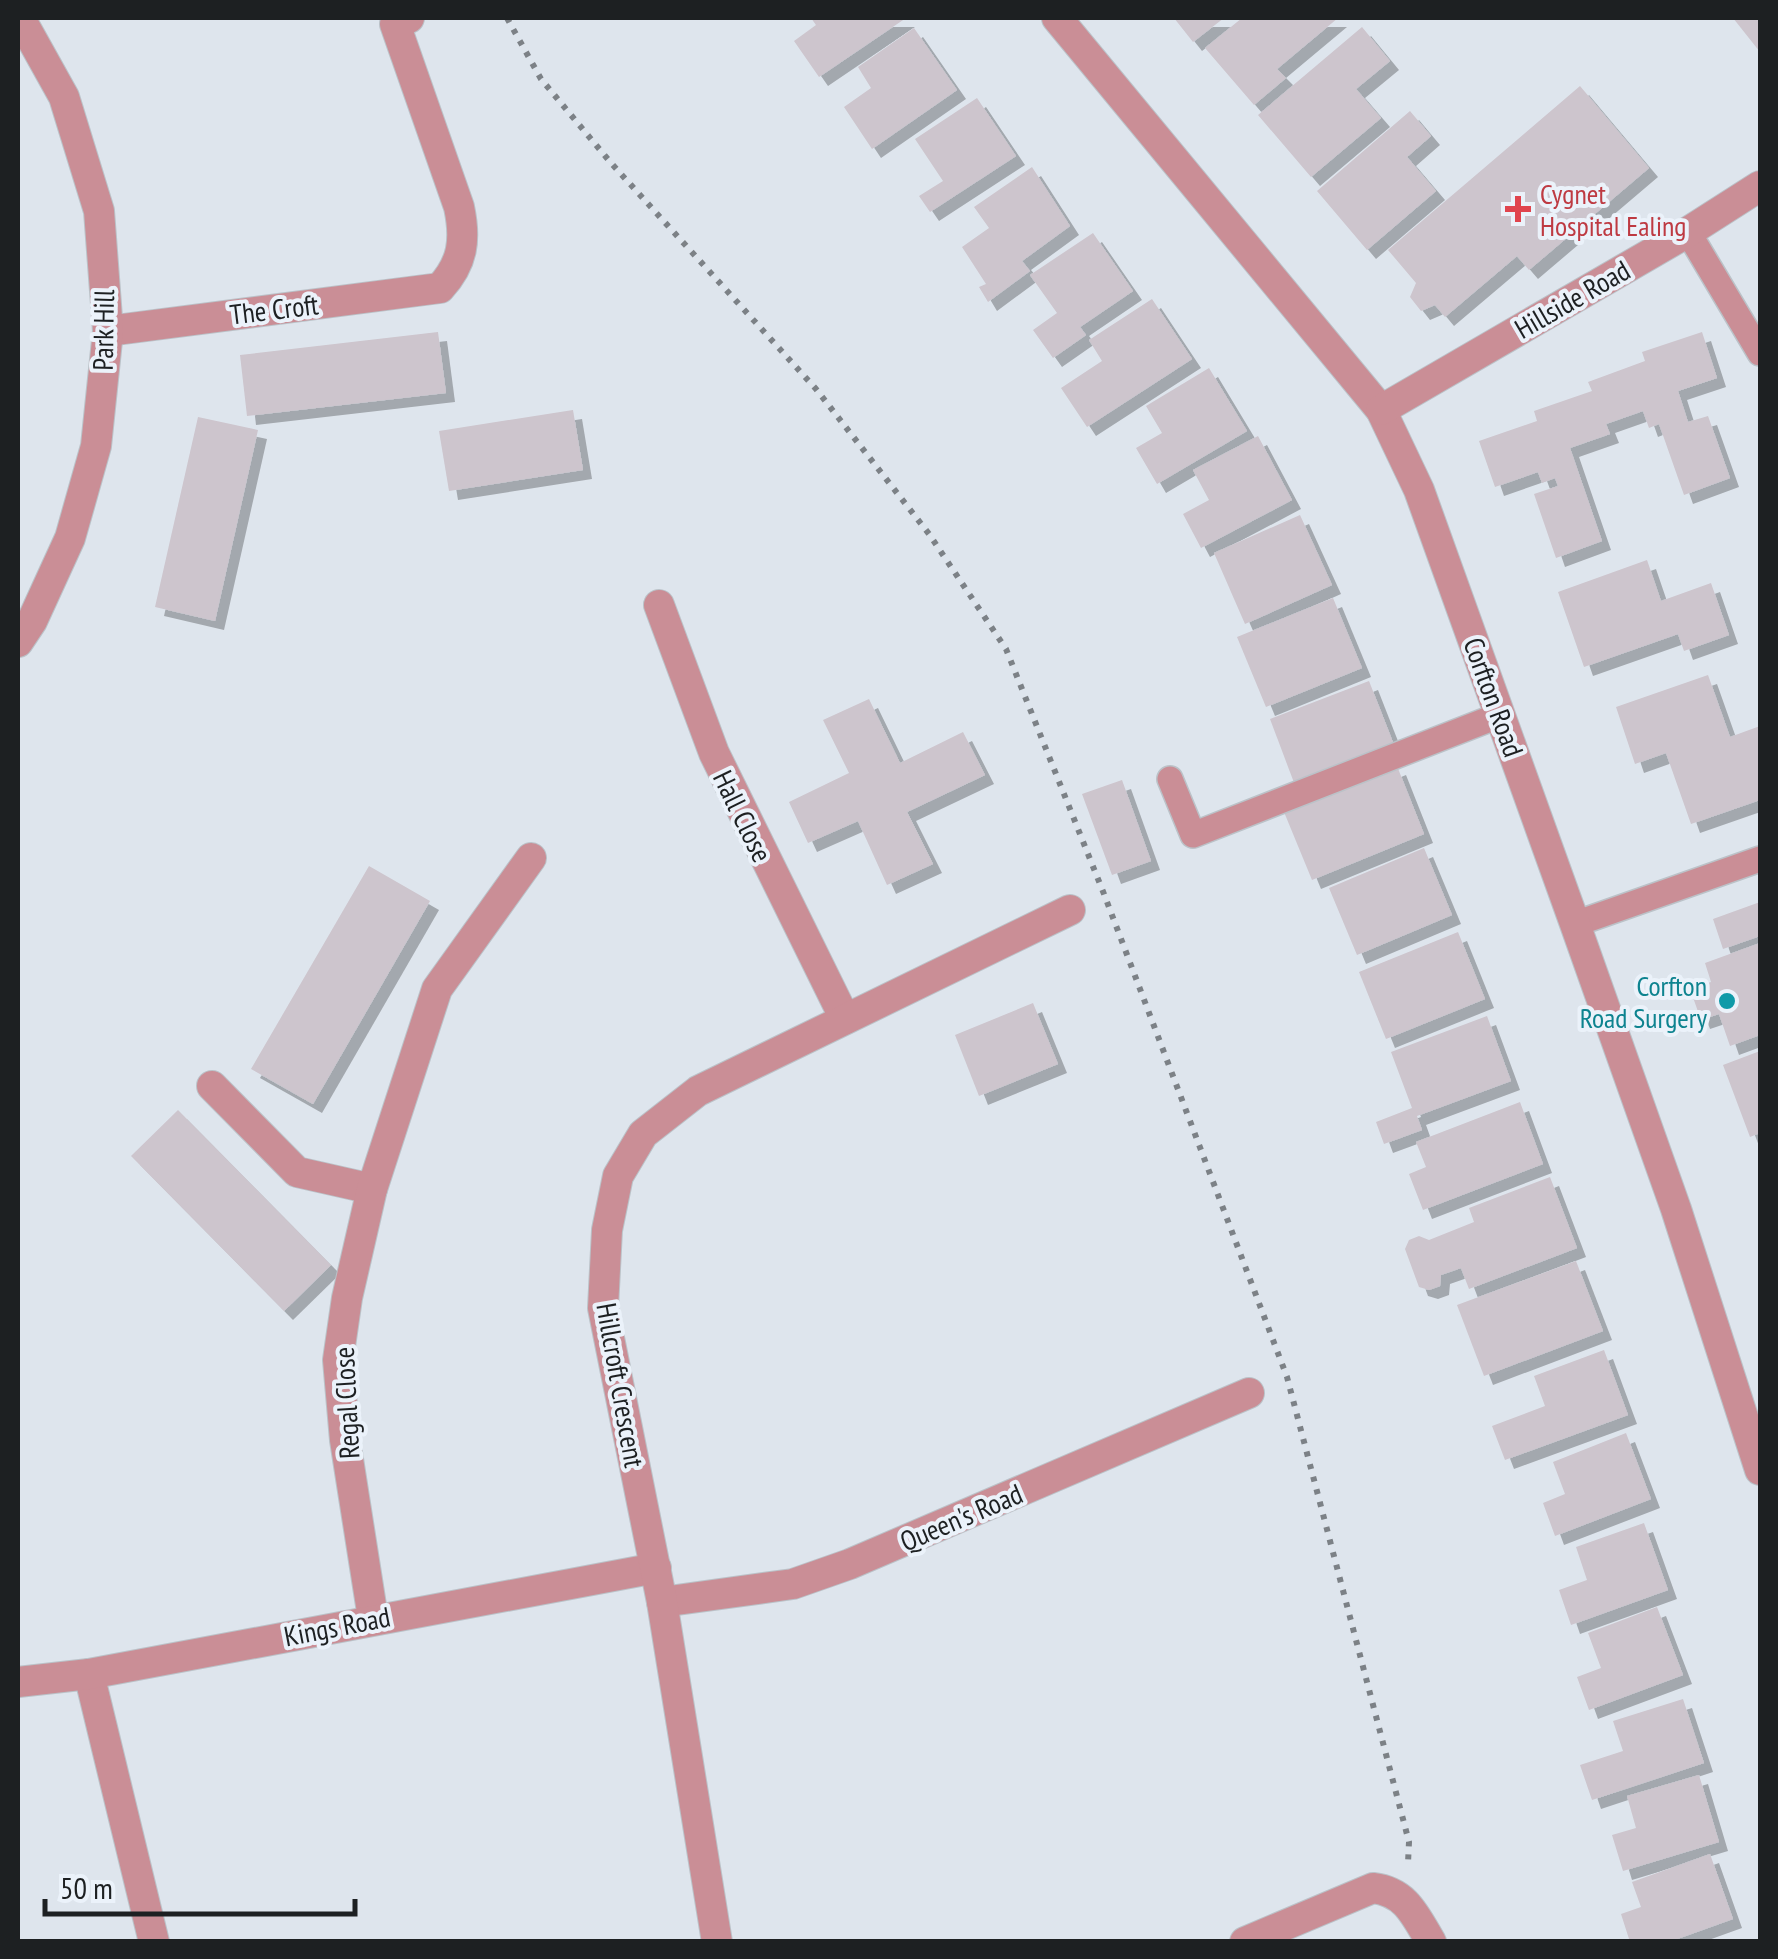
<svg xmlns="http://www.w3.org/2000/svg" width="1778" height="1959" viewBox="0 0 1778 1959" font-family="'PT Sans Narrow',sans-serif">
<style>
.building{fill:#cdc5cd;filter:url(#shadow)}
.lines{fill:none;stroke-linecap:round;stroke-linejoin:round}
.lane-casing{stroke:#bbc2c8;stroke-width:28}
.street-casing{stroke:#bbc2c8;stroke-width:32}
.path{stroke:#7c8186;stroke-width:6;stroke-dasharray:5 8;stroke-linecap:butt}
.lane{stroke:#ca8e96;stroke-width:25}
.street{stroke:#ca8e96;stroke-width:30}
.health-dot{fill:#e0444e;stroke:#ebf2fa;stroke-width:4}
.culture-dot{fill:#0f9aa8;stroke:#ebf2fa;stroke-width:4}
.labels{text-anchor:middle;dominant-baseline:central;stroke-width:8;stroke-linejoin:round;paint-order:stroke}
.health-label{font-size:28px;fill:#be3a42;stroke:#ebf2fa;text-anchor:start}
.street-label{font-size:28px;fill:#1d2022;stroke:#ebf2fa}
.culture-label{font-size:28px;fill:#0d838f;stroke:#ebf2fa;text-anchor:end}
</style>
<defs>
<filter id="shadow"><feDropShadow dx="9" dy="9" stdDeviation="0" flood-color="#0004"/></filter>
</defs>
<rect width="100%" height="100%" fill="#dee5ed"/>
<g class="building">
<path d="M811,18h95l-87,59 -25,-36 22,-16z"/>
<path d="M1174,18h50l-31,24z"/>
<path d="M1242,18h96l-61,51 9,9 -32,27 -49,-57z"/>
<path d="M1733,18h27v34z"/>
<path d="M1362,27l28,34 -34,28 25,29 -70,59 -53,-62z"/>
<path d="M914,28l43,62 -85,59 -28,-42 27,-19 -13,-21z"/>
<path d="M1580,86l69,82 -120,102 -12,-14 -72,61 -10,-12 -14,6 -11,-14 6,-14 -28,-33z"/>
<path d="M977,98l39,58 -86,56 -11,-16 24,-15 -28,-42z"/>
<path d="M1410,111l21,25 -24,21 29,34 -69,59 -50,-59z"/>
<path d="M1032,167l38,59 -48,35 8,10 -42,31 -9,-15 7,-3 -24,-37 27,-19 -15,-21z"/>
<path d="M1093,233l40,58 -53,36 6,8 -33,23 -20,-28 24,-17 -27,-38z"/>
<path d="M1152,299l40,60 -105,68 -26,-39 41,-27 -13,-21z"/>
<path d="M438,332l8,61 -199,23 -7,-61z"/>
<path d="M1702,332l15,46 -39,13 10,31 20,-6 22,62 -46,17 -25,-71 -10,4 -6,-17 -37,13 4,10 -40,14 32,93 -46,17 -22,-64 24,-8 -3,-8 -13,5 -4,-11 -43,15 -16,-46 58,-20 -3,-10 58,-20 -4,-9 57,-21 -3,-9z"/>
<path d="M1209,368l38,63 -90,53 -21,-36 26,-15 -16,-27z"/>
<path d="M573,410l10,60 -134,21 -10,-60z"/>
<path d="M198,417l60,13 -43,191 -60,-14z"/>
<path d="M1258,436l34,64 -91,48 -18,-34 26,-14 -16,-30z"/>
<path d="M1300,515l32,70 -87,39 -31,-71z"/>
<path d="M1647,560l14,41 50,-18 18,52 -45,16 -6,-17 -94,33 -26,-75z"/>
<path d="M1333,598l29,70 -96,39 -29,-70z"/>
<path d="M1708,675l22,62 30,-11v74l-69,24 -25,-71 -31,11 -19,-57z"/>
<path d="M1369,681l27,69 -100,38 -26,-69z"/>
<path d="M869,699l31,64 63,-31 22,43 -78,37 26,52 -46,21 -29,-64 -50,22 -19,-41 60,-29 -26,-53z"/>
<path d="M1397,766l27,68 -112,46 -28,-68z"/>
<path d="M1122,780l29,81 -39,14 -30,-81z"/>
<path d="M1424,848l28,67 -95,40 -28,-67z"/>
<path d="M369,866l61,35 -117,203 -62,-35z"/>
<path d="M1760,902v34l-37,13 -10,-30z"/>
<path d="M1458,932l27,67 -99,40 -27,-67z"/>
<path d="M1760,943v92l-30,11 -11,-32 -18,6 -11,-31 21,-7 -6,-19z"/>
<path d="M1033,1003l25,61 -79,32 -24,-61z"/>
<path d="M1487,1016l24,65 -94,35 5,14 -38,14 -8,-22 36,-14 -21,-56z"/>
<path d="M1760,1051v82l-10,4 -27,-72z"/>
<path d="M1520,1102l23,62 -120,46 -14,-36 17,-7 -10,-25z"/>
<path d="M178,1110l153,155 -47,46 -153,-155z"/>
<path d="M1550,1177l27,71 -108,41 -8,-21 -20,7 -1,11 -11,4 -10,-3 -14,-38 4,-9 10,-4 10,4 45,-18 -5,-14z"/>
<path d="M1576,1261l27,70 -119,45 -27,-71z"/>
<path d="M1604,1350l24,65 -123,45 -13,-34 53,-20 -11,-30z"/>
<path d="M1626,1433l25,66 -96,37 -12,-33 22,-9 -12,-32z"/>
<path d="M1644,1523l24,67 -97,35 -12,-35 28,-10 -11,-33z"/>
<path d="M1657,1607l26,68 -94,35 -12,-33 24,-9 -13,-35z"/>
<path d="M1683,1699l21,64 -112,37 -12,-35 43,-14 -10,-30z"/>
<path d="M1699,1775l20,67 -96,29 -11,-36 24,-7 -9,-32z"/>
<path d="M1710,1854l23,65 -64,23h-39l-9,-28 20,-7 -9,-25z"/>
</g>
<g class="lines">
<defs>
<g id="lane">
<path d="M1688,232l72,121"/>
<path d="M1170,779l23,56 307,-120"/>
<path d="M1575,924l185,-65"/>
</g>
<g id="street">
<path d="M1057,18l324,392 38,80 156,434 101,285 84,261"/>
<path d="M108,331l332,-43c23,-25 26,-48 19,-81l-64,-183 14,-6"/>
<path d="M1381,410l307,-178 72,-46"/>
<path d="M659,605l55,148 131,266"/>
<path d="M18,642l14,-21 38,-83 26,-92 12,-115 -9,-120 -35,-114 -44,-79"/>
<path d="M212,1086l85,86 75,17"/>
<path d="M662,1602l131,-18 57,-20 399,-171"/>
<path d="M373,1618l-28,-178 -7,-80 9,-62 25,-109 65,-200 94,-131"/>
<path d="M89,1674l65,268"/>
<path d="M18,1682l71,-8 567,-106"/>
<path d="M717,1942l-55,-340 -59,-294 4,-78 11,-54 25,-42 55,-43 372,-181"/>
<path d="M1245,1942l128,-54c33,4 42,27 58,54"/>
</g>
</defs>
<use href="#lane" class="lane-casing"/>
<use href="#street" class="street-casing"/>
<path class="path" d="M507,18l34,61 70,84 205,226 113,145 77,115 98,245 183,483 122,465 -1,21"/>
<use href="#lane" class="lane"/>
<use href="#street" class="street"/>
</g>
<path class="health-dot" d="M1513 194h10v10h10v10h-10v10h-10v-10h-10v-10h10z"/>
<circle class="culture-dot" cx="1727" cy="1001" r="10"/>
<g class="labels">
<g class="health-label">
<text x="1540" y="193">Cygnet<tspan x="1540" dy="32">Hospital Ealing</tspan></text>
</g>
<g class="street-label">
<text transform="translate(1572 299) rotate(-30)">Hillside Road</text>
<text transform="translate(274 309) rotate(-7)">The Croft</text>
<text transform="translate(103 330) rotate(-89)">Park Hill</text>
<text transform="translate(1494 697) rotate(70)">Corfton Road</text>
<text transform="translate(743 816) rotate(64)">Hall Close</text>
<text transform="translate(621 1385) rotate(80)">Hillcroft Crescent</text>
<text transform="translate(346 1403) rotate(-93)">Regal Close</text>
<text transform="translate(961 1517) rotate(-23)">Queen's Road</text>
<text transform="translate(337 1626) rotate(-11)">Kings Road</text>
</g>
<g class="culture-label">
<text x="1707" y="985">Corfton<tspan x="1707" dy="32">Road Surgery</tspan></text>
</g>
</g>
<rect width="1778" height="1959" fill="none" stroke="#1d2022" stroke-width="40"/>
<path d="M45 1899v15h310v-15" fill="none" stroke="#1d2022" stroke-width="5"/>
<text x="60" y="1899" font-size="30" fill="#1d2022" stroke="#ebf2fa" stroke-width="8" paint-order="stroke">50 m</text>
</svg>
